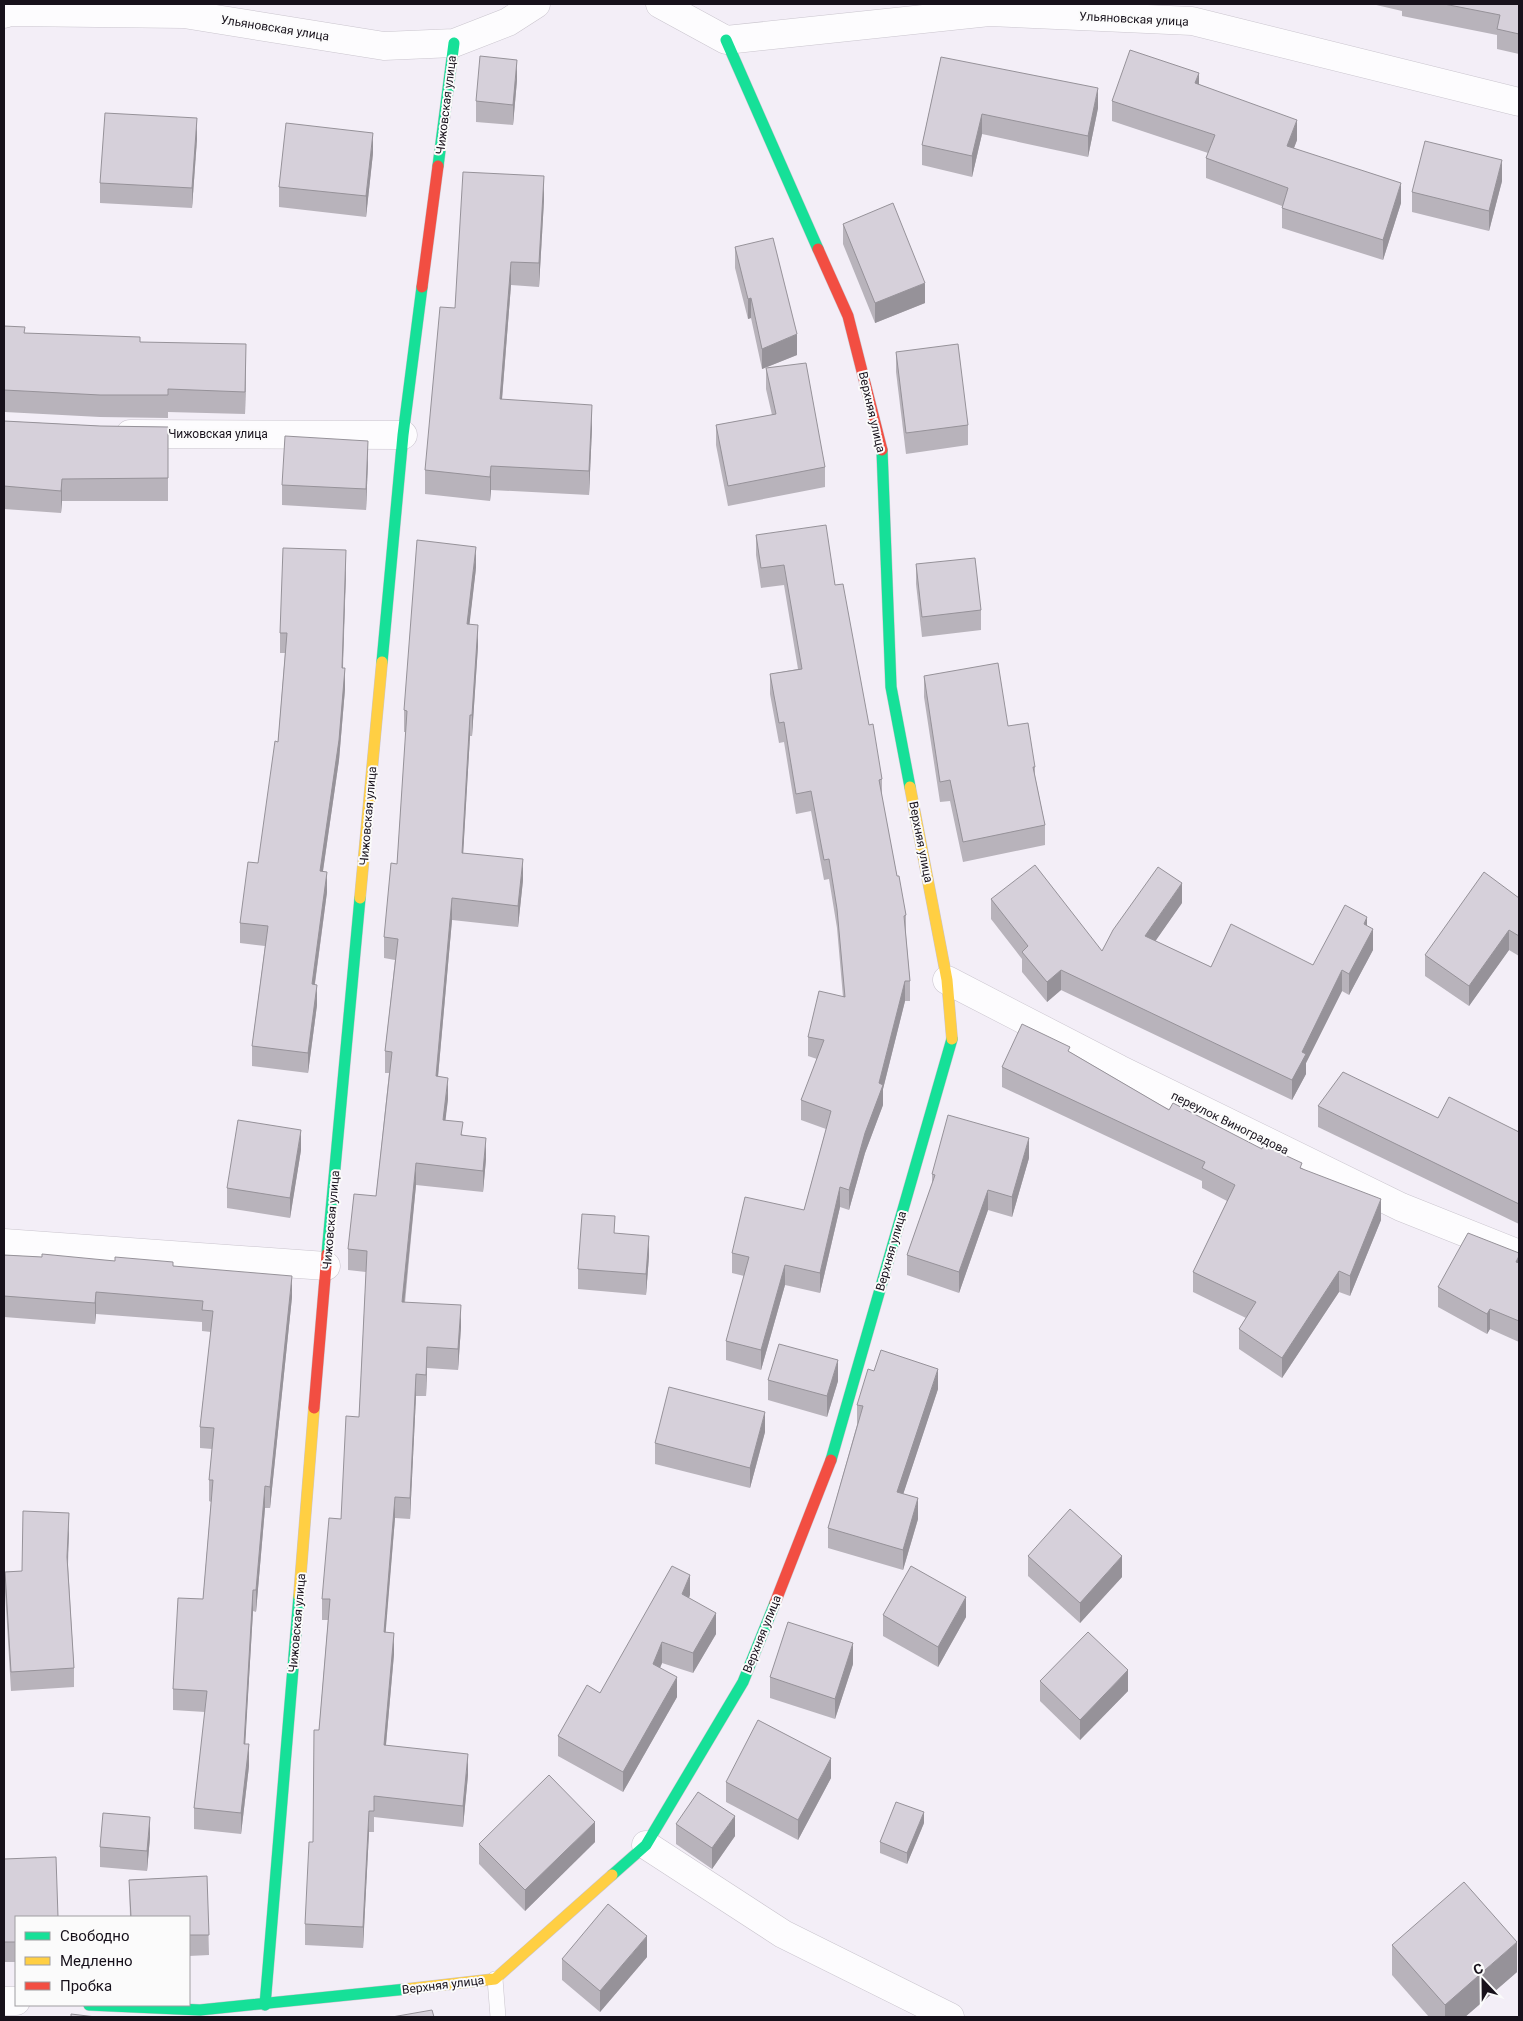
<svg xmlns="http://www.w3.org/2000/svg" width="1523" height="2021" viewBox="0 0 1523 2021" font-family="Roboto,sans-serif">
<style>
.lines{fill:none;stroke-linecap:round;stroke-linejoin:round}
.lane-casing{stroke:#cac5ce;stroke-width:16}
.street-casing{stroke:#cac5ce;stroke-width:29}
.fast-casing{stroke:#cac5ce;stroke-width:12}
.slow-casing{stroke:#cac5ce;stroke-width:12}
.jam-casing{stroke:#cac5ce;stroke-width:12}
.lane{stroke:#fdfcfe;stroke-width:15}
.street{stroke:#fdfcfe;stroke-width:28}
.fast{stroke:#16e098;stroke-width:11}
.slow{stroke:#ffcf43;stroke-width:11}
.jam{stroke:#f24e42;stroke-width:11}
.wall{fill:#b8b3bb}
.shaded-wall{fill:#969299}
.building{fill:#d6d0da;stroke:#969299}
.labels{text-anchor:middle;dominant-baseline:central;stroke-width:4;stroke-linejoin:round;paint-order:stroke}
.street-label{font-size:12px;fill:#17111b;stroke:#fbfbfb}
</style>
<rect width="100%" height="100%" fill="#f3eef7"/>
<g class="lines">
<defs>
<path id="lane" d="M495,1979l3,38"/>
<g id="street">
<path d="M660,4l66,36 263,-28 203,9 327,81"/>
<path d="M4,14l6,-2 174,2 200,32 70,-3 54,-21 28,-18"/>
<path d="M130,434l273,1"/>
<path d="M947,980l172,89 282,138 118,47"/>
<path d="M4,1243l322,23"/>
<path d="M646,1845l137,89 167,83"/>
<path d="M4,2001h12"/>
</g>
<g id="fast">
<path d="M726,40l92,209"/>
<path d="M438,166l16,-123"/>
<path d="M882,450l9,237 19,100"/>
<path d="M382,662l21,-227 19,-148"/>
<path d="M327,1254l33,-356"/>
<path d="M831,1460l121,-421"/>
<path d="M612,1875l34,-30 97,-163 32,-79"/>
<path d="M89,2005l111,5 207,-21"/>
<path d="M265,2005l34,-409"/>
</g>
<g id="slow">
<path d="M910,787l37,193 5,59"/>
<path d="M360,898l22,-236"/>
<path d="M299,1596l15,-188"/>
<path d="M407,1989l88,-10 117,-104"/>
</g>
<g id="jam">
<path d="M818,249l30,67 34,134"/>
<path d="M422,287l16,-121"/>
<path d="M314,1408l13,-154"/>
<path d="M775,1603l56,-143"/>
</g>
</defs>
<use href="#lane" class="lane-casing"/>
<use href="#street" class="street-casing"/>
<use href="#fast" class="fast-casing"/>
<use href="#slow" class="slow-casing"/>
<use href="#jam" class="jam-casing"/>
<use href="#lane" class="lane"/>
<use href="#street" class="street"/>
<use href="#fast" class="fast"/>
<use href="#slow" class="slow"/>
<use href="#jam" class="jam"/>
</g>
<g class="wall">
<path d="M1372,4h147v50l-22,-5v-14l-95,-19v-5z"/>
<path d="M941,57l157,51 -10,49 -106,-23 -10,43 -50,-12v-20z"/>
<path d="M517,80l-4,45 -37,-3v-21z"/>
<path d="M1199,84l98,56 -3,8 107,55 -18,57 -101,-32v-22l-76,-28v-20l2,-5 -96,-32v-20z"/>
<path d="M197,139l-5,69 -92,-5v-20z"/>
<path d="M373,153l-7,64 -87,-10v-20z"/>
<path d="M1502,181l-13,50 -77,-19v-20z"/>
<path d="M544,200l-5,87 -28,-2 -9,115 90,28 -3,67 -98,-5 -1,11 -65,-7v-24l30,-162z"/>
<path d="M843,224l82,79 -50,20 -32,-79z"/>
<path d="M735,247l62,108 -35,14 -11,-51 -3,1 -13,-51z"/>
<path d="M4,326l21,7 115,9 106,25 -1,47 -77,-2v6l-68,-1 -95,-5z"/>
<path d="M896,352l72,73v20l-62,9 -10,-82z"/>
<path d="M766,368l59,99v20l-97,19 -12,-61v-20l56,-10 -6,-26z"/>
<path d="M4,421l96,5 68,1v74h-106l-1,12 -57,-4z"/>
<path d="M368,461l-2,49 -84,-5v-20z"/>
<path d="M756,535l79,50 47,194v20l15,77 9,39v20l4,46v20h-5l-22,88v16l-18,48 -16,57 -9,-3 -20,86 -35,-8 -24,85 -35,-10v-19l18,-65 -12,-3v-20l72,-43 22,-81 -25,-9v-20l16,-41 -9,-3v-19l35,-40 -6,-69 -8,-49 -5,1 -13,-69 -15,3 -12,-72 -5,1 -9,-49v-20l28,-5 -14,-84 -23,3 -5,-33z"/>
<path d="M916,564l65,46v20l-59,7 -6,-53z"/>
<path d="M476,568l-7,57 9,21 -6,90h-2l-7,117 60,27 -5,47 -66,-7 -14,157 10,22 -3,21 18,15 23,24 -3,33 -67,-7 -11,118 56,24 -3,43 -31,-2 -1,28h-10l-6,123 -15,-1 -10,114 9,22 -8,91 82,30 -5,52 -89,-10v15h-5l-6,116 -58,-3v-21l8,-82 6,-112 9,-110h-6v-21l19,-80 18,-102 7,-145 -18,-2v-21l28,-53 13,-123h-4v-22l10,-91 -11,-2v-21l13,-73 9,-132h-2v-22z"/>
<path d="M346,571l-3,97 2,21 -6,71 -16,111 4,21 -12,92 2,21 -9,68 -56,-7v-20l13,-100 -25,-3v-20l18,-60 20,-121 7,-89h-5v-20z"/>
<path d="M924,676l84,50 27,41v9l10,49v20l-82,17 -13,-61 -10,1 -16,-105z"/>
<path d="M1519,898v58l-10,-6 -40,56 -44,-30v-21z"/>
<path d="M991,899l111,52 80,-48 -27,38 56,26 102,-2 54,-39 6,24 -24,45 -7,-4 -36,72v11l-14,26 -231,-110 -14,12 -25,-30v-13l-31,-40z"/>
<path d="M1070,1052l99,58 93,39 40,19 79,52 -31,76 -11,-4 -57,86 -43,-29v-20l7,-11 -53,-26v-20l34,-71 -25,-13v-7l-200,-94v-20z"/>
<path d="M1318,1106l120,12 81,14v92l-201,-97z"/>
<path d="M301,1150l-11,68 -63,-10v-20z"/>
<path d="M1029,1158l-17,59 -24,-7 -29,83 -52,-18v-20l25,-71v-10z"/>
<path d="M615,1234l34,22 -3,39 -68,-6v-20z"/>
<path d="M1519,1253v89l-29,-13 -3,5 -49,-27v-20z"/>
<path d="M4,1255l111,6 58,5 119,31 -22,211h-5l-9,104 -3,-1 -8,133 4,22 -8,68 -47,-5v-21l11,-96 -32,-2v-21l30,-90 8,-97 -2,-1v-21l3,-31 -12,-1v-21l11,-95 -9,-1v-9l-106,-8 -1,10 -91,-7z"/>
<path d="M768,1380l70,1 -11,36 -59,-17z"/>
<path d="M938,1389l-35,105 15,25 -15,51 -75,-22v-20l29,-103v-20z"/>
<path d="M765,1432l-15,56 -95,-24v-21z"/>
<path d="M69,1532l-1,33 6,103v19l-63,4 -6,-100v-19l17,-1z"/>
<path d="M1028,1556l94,21 -42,46 -52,-47z"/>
<path d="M690,1595l-1,3 27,36 -23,39 -31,-10 -2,5 17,29 -54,95 -65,-36v-20l42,-43z"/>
<path d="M883,1615l83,2 -28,50 -55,-31z"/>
<path d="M853,1664l-18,55 -65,-21v-21z"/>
<path d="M1040,1681l88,10 -48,49 -40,-39z"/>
<path d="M831,1778l-33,62 -72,-38v-20z"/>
<path d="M924,1823l-17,41 -27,-11v-11z"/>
<path d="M676,1824l59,12 -23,33 -36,-25z"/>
<path d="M150,1837l-3,34 -47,-4v-20z"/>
<path d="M595,1842l-70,69 -46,-47v-20z"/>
<path d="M4,1859l12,58v45h-12z"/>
<path d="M207,1876l2,79 -20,1v-39h-59l-1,-37z"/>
<path d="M1392,1945l125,27 -52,45h-36l-37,-42z"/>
<path d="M647,1957l-47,55 -38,-32v-21z"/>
</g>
<g class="shaded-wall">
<path d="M517,60v20l-4,45v-20z"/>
<path d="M1199,73v20l-4,-10z"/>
<path d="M1098,88v20l-10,49v-21z"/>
<path d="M982,114v20l-10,43v-21z"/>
<path d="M197,118v21l-5,69v-20z"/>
<path d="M1297,120v20l-10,26v-20z"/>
<path d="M373,133v20l-7,64v-21z"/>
<path d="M1502,160v21l-13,50v-20z"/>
<path d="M544,176v24l-5,87v-24z"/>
<path d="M1401,183v20l-18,57v-20z"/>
<path d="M511,262v23l-11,138v-24z"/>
<path d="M925,283v20l-50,20v-20z"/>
<path d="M751,298v20l-3,1v-20z"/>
<path d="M797,334v21l-35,14v-20z"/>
<path d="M246,344v23l-1,47v-22z"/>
<path d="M4,390h1v22l-1,1z"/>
<path d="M592,405v23l-3,67v-24z"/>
<path d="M368,441v20l-2,49v-21z"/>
<path d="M491,466v24l-1,11v-24z"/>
<path d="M62,479v22l-1,12v-22z"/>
<path d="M476,547v21l-9,78v-22z"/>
<path d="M346,550v21l-4,117v-20z"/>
<path d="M478,625v21l-6,90v-21z"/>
<path d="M345,668v21l-6,71 -19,131v-20z"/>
<path d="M470,715v21l-8,138v-21z"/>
<path d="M523,859v21l-5,47v-21z"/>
<path d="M327,872v20l-15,112v-20z"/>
<path d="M1182,883v20l-37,53v-20z"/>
<path d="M452,898v22l-16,178v-22z"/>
<path d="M1367,917v20l-3,-13z"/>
<path d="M1373,929v21l-24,45v-21z"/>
<path d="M1509,930v20l-40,56v-20z"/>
<path d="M1061,970v20l-14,12v-20z"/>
<path d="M1342,970v21l-36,72v11l-14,26v-20l10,-28z"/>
<path d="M905,981v20l-22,88v16l-18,48 -16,57v-20l30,-107z"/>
<path d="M317,985v20l-9,68v-20z"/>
<path d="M448,1078v21l-5,42v-21z"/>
<path d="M301,1130v20l-11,68v-20z"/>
<path d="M486,1138v21l-3,33v-21z"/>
<path d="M1029,1138v20l-17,59v-20z"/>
<path d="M416,1163v22l-14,139v-22z"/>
<path d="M840,1187v20l-20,86v-20z"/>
<path d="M988,1190v20l-29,83v-21z"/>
<path d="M1381,1199v21l-31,76v-20z"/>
<path d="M649,1236v20l-3,39v-21z"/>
<path d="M1519,1256v20l-3,-14z"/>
<path d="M785,1265v20l-24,85v-20z"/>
<path d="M1339,1271v21l-57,86v-20z"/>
<path d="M292,1276v21l-22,211v-21z"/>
<path d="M96,1292v22l-1,10v-21z"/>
<path d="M461,1305v22l-3,43v-21z"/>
<path d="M1490,1309v20l-3,5v-20z"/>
<path d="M427,1347v21l-1,28v-21z"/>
<path d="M838,1360v21l-11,36v-21z"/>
<path d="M938,1369v20l-41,124v-21z"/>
<path d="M416,1374v22l-6,123v-21z"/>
<path d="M765,1412v20l-15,56v-20z"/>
<path d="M265,1486v22l-9,104v-22z"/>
<path d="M395,1497v21l-11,135v-21z"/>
<path d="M918,1498v21l-15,51v-20z"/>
<path d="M69,1513v19l-2,43v-18z"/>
<path d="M1122,1556v21l-42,46v-20z"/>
<path d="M690,1575v20l-8,20v-21z"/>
<path d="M253,1590v21l-9,154v-21z"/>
<path d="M966,1597v20l-28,50v-20z"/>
<path d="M716,1613v21l-23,39v-20z"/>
<path d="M394,1633v21l-10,112v-21z"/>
<path d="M662,1642v21l-9,22v-21z"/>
<path d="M853,1643v21l-18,55v-20z"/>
<path d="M1128,1670v21l-48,49v-20z"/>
<path d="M677,1677v20l-54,95v-20z"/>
<path d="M249,1744v22l-8,68v-21z"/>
<path d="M468,1754v21l-5,52v-21z"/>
<path d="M831,1758v20l-33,62v-20z"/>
<path d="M369,1811v21l-6,116v-21z"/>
<path d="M924,1812v11l-17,41v-11z"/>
<path d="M735,1816v20l-23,33v-21z"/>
<path d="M150,1817v20l-3,34v-20z"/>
<path d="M595,1822v20l-70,69v-21z"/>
<path d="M647,1936v21l-47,55v-21z"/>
<path d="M1517,1942v30l-52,45h-20v-12z"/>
</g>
<g class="building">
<path d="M1444,4h75v30l-22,-5 3,-14z"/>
<path d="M1130,50l69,23 -4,10 102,37 -10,26 114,37 -18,57 -101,-32 6,-20 -82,-30 9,-23 -103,-34z"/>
<path d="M480,56l37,4 -4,45 -37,-4z"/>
<path d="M941,57l157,31 -10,48 -106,-22 -10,42 -50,-11z"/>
<path d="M105,113l92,5 -5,70 -92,-5z"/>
<path d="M286,123l87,10 -7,63 -87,-9z"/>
<path d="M1425,141l77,19 -13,51 -77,-19z"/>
<path d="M463,172l81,4 -5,87 -28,-1 -11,137 92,6 -3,66 -98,-5 -1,11 -65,-7 15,-163 15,1z"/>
<path d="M893,203l32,80 -50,20 -32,-79z"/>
<path d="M773,238l24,96 -35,15 -11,-51 -3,1 -13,-52z"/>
<path d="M4,326l21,1 -1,6 116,4v5l106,2 -1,48 -77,-3v6h-68l-96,-5z"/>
<path d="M958,344l10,81 -62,8 -10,-81z"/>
<path d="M806,363l19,104 -97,19 -12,-61 60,-11 -10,-46z"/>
<path d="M4,421l96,5 68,1v51l-106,1 -1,12 -57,-5z"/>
<path d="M285,436l83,5 -2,48 -84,-4z"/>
<path d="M826,525l9,60 8,-1 26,141 4,-1 9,55 -3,1 18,96h2l7,39 -2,1 6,65h-5l-26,102 4,2 -18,48 -16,57 -9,-3 -20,86 -35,-8 -24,85 -35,-9 23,-84 -17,-4 13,-56 59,13 27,-99 -30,-11 23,-60 -16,-3 11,-46 26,6 -8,-88 -8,-50 -5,1 -13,-69 -15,3 -12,-72 -5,1 -9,-49 32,-5 -18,-104 -23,3 -5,-33z"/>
<path d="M417,540l59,7 -9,77 11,1 -6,90h-2l-8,138 61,6 -5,47 -66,-8 -16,178 12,2 -5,42 20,2 -2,13 25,3 -3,33 -67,-8 -14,139 59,3 -3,44 -31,-2 -1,28 -10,-1 -6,124 -15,-1 -11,135 10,1 -10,112 84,9 -5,52 -89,-10v15h-5l-6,116 -58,-3 4,-82h4l1,-112h5l11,-131h-8l7,-81 12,1 5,-103 13,1 8,-166 -19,-2 6,-55 22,2 16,-144 -7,-1 13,-112 -14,-2 7,-74 6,1 10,-153 -3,-1z"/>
<path d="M283,548l63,2 -4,118h3l-6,72 -19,131 7,1 -15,112 5,1 -9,68 -56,-7 16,-120 -28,-3 8,-61 10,1 17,-122 3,1 9,-109h-7z"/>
<path d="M975,558l6,52 -59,7 -6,-53z"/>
<path d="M998,663l10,63 20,-3 7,44h-2l12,58 -82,17 -13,-62 -10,2 -16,-106z"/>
<path d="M1035,865l67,86 11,-21 45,-63 24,16 -37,53 66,31 20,-43 82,41 32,-60 22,12 -3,7 9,5 -24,45 -7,-4 -40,82 4,2 -14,26 -231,-110 -14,12 -25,-30 6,-6 -37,-47z"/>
<path d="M1484,872l35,26v38l-10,-6 -40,56 -44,-31z"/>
<path d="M1022,1024l48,23 -2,4 101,59 4,-7 89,46 1,-4 39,18 -2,5 81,31 -31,77 -11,-5 -57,87 -43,-29 17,-27 -63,-30 42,-87 -33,-17 3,-6 -203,-95z"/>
<path d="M1343,1072l95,46 11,-21 70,35v72l-201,-98z"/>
<path d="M948,1115l81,23 -17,59 -24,-7 -29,82 -52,-17 28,-80 -3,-1z"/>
<path d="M238,1120l63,10 -11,68 -63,-10z"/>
<path d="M582,1214l33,2 -1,17 35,3 -3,38 -68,-5z"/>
<path d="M1468,1233l51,20v3l-3,6 3,1v58l-29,-12 -3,5 -49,-27z"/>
<path d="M42,1254l73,7v-4l58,5v4l119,10 -22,211 -5,-1 -9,104h-3l-9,154h5l-8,69 -47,-5 13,-117 -34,-2 5,-91 25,1 10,-119h-4l5,-52 -14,-1 13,-116 -11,-1 1,-9 -107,-9 -1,11 -91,-7v-41l38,2z"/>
<path d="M779,1344l59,16 -11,36 -59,-16z"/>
<path d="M881,1350l57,19 -41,123 21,6 -15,52 -75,-22 35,-122 -6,-1 11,-36 6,2z"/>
<path d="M669,1387l96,25 -15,56 -95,-25z"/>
<path d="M1070,1509l52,47 -42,47 -52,-47z"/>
<path d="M23,1511l46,2 -2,44 7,111 -63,4 -6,-100 17,-1z"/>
<path d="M672,1566l18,9 -8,19 34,19 -23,40 -31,-11 -9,22 24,13 -54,95 -65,-36 29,-51 13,8z"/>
<path d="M911,1566l55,31 -28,50 -55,-32z"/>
<path d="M788,1622l65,21 -18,56 -65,-22z"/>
<path d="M1088,1632l40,38 -48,50 -40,-39z"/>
<path d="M758,1720l73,38 -33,62 -72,-38z"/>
<path d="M549,1775l46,47 -70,68 -46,-46z"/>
<path d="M698,1792l37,24 -23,32 -36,-24z"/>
<path d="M896,1802l28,10 -17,41 -27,-11z"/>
<path d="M103,1813l47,4 -3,34 -47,-4z"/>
<path d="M56,1857l2,60h-42v25h-12v-83z"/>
<path d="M207,1876l2,59h-20v-18h-58l-2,-37z"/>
<path d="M1464,1882l53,60 -72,63 -53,-60z"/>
<path d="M608,1904l39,32 -47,55 -38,-32z"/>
<path d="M432,2010l2,7h-42z"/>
<path d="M71,2014l25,3h-25z"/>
</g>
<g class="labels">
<g class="street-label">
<text transform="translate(1134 19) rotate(3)">Ульяновская улица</text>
<text transform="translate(275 28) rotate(9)">Ульяновская улица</text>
<text transform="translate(446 105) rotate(-83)">Чижовская улица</text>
<text transform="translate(872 412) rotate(77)">Верхняя улица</text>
<text x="218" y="434">Чижовская улица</text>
<text transform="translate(368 816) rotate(-85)">Чижовская улица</text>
<text transform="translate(921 842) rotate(79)">Верхняя улица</text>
<text transform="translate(1230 1123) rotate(26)">переулок Виноградова</text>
<text transform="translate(331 1220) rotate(-85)">Чижовская улица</text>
<text transform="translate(891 1251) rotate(-74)">Верхняя улица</text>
<text transform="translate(297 1623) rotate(-85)">Чижовская улица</text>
<text transform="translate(762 1634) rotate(-68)">Верхняя улица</text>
<text transform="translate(443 1985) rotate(-7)">Верхняя улица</text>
</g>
</g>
<rect width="1523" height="2021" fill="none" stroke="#17111b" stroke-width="10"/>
<rect x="15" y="1916" width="175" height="90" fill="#fbfbfb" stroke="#a09da1"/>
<rect x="25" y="1932" width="25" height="8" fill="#16e098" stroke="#a09da1"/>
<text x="60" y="1941" font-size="15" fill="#17111b">Свободно</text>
<rect x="25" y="1957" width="25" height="8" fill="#ffcf43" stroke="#a09da1"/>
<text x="60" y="1966" font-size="15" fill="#17111b">Медленно</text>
<rect x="25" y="1982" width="25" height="8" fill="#f24e42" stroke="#a09da1"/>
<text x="60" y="1991" font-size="15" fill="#17111b">Пробка</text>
<g transform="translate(1483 1981) rotate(338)" stroke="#fbfbfb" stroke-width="4" paint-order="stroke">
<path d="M0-4L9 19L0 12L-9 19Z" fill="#17111b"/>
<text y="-8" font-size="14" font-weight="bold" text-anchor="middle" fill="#17111b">С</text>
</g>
</svg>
